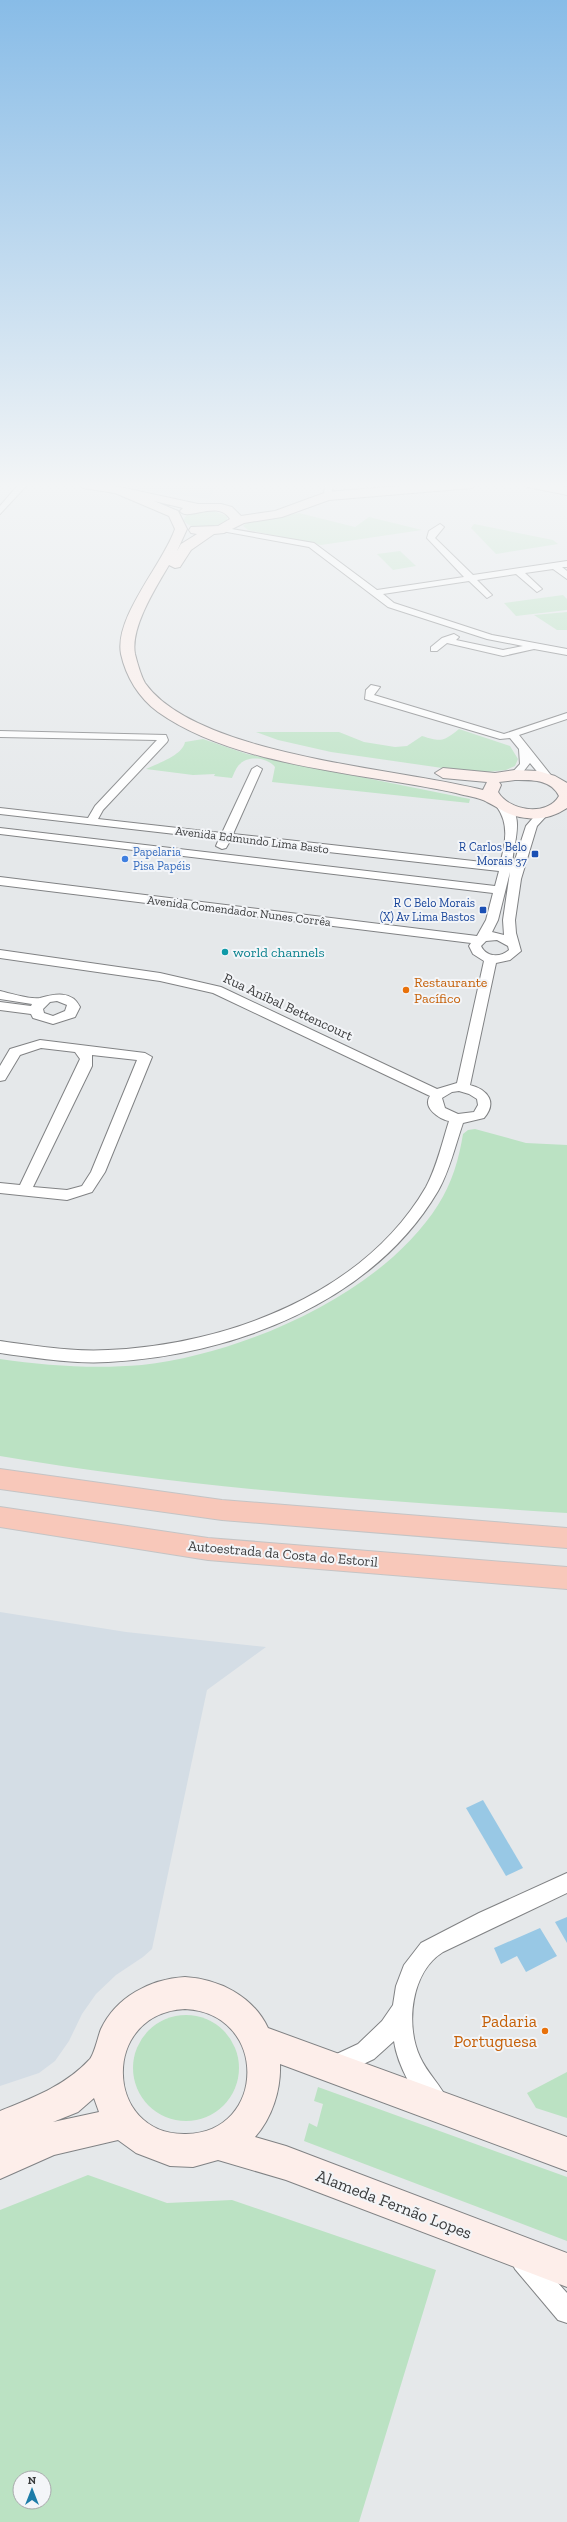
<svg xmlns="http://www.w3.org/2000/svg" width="567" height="2522" viewBox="0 0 567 2522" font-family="'Zilla Slab',serif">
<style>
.built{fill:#d4dde5}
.green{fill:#bbe2c3;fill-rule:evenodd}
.water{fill:#98c8e5}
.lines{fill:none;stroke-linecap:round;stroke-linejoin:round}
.street-casing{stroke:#808284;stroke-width:2}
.secondary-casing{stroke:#808284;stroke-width:2}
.highway-casing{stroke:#c4c4c5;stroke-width:2}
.street{fill:#fff;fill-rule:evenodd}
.secondary{fill:#fdeeea;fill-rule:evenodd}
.highway{fill:#f8c8ba;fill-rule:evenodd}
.transit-dot{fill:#1a4fb4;stroke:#f3f5f8;stroke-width:1.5}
.shop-dot{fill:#3f7fe0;stroke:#f3f5f8;stroke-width:1.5}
.culture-dot{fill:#0f9aa8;stroke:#f3f5f8;stroke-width:1.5}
.food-dot{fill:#e8710a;stroke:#f3f5f8;stroke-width:1.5}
.labels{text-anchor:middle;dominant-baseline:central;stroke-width:4;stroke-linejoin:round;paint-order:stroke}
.far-street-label{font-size:12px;fill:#3b3c3d;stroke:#f3f5f8}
.far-transit-label{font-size:12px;fill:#164399;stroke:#f3f5f8;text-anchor:end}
.far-shop-label{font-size:12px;fill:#366cbe;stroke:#f3f5f8;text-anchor:start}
.culture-label{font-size:14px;fill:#0d838f;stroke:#f3f5f8;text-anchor:start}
.food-label{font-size:14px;fill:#c56008;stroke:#f3f5f8;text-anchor:start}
.street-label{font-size:14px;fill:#3b3c3d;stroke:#f3f5f8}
.near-food-label{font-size:17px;fill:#c56008;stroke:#f3f5f8;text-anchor:end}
.near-street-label{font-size:17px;fill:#3b3c3d;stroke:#f3f5f8}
</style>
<rect width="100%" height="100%" fill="#e5e8ea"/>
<g class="built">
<path d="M121,484h96l-8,15 -55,-7z"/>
<path d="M0,1612l126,20 140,15 -59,43 -55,259 -9,8 -27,18 -20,19 -14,20 -13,27 -14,20 -16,12 -39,13z"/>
</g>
<g class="green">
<path d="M211,510l16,6v5c-11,7 -33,11 -43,0 1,-11 18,-10 27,-11z"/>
<path d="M299,513l56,14 14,-10 53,13 -101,15 -73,-15 -5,-4 5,-4z"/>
<path d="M474,524l79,16 5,4 -62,10 -25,-26z"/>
<path d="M400,551l16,15 -23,4 -16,-16z"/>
<path d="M563,595l4,4v11l-51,6 -12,-13z"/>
<path d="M567,612v18h-10l-23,-15z"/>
<path d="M459,729l51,17 8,13 -3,7 -9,4 -29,3 -146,-21 -53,-12 -22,-8h83l25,10 31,5 12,-1 15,-10c19,6 21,6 37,-7z"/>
<path d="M203,739l44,15 223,45 -1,4 -197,-21 3,-15c-7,-9 -26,-12 -35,-3 -4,3 -6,10 -8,14l-18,-2 1,-2 -22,1 -47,-6c12,-6 36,-13 39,-27z"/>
<path d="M475,1129l51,14 41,2v368c-190,-12 -379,-25 -567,-57v-97c47,7 95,10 142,6 101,-11 240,-71 296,-160 14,-22 21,-46 25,-71l5,-4z"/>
<circle cx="186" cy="2068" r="53"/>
<path d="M567,2072v46l-31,-10 -9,-15z"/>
<path d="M318,2087l249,90v64l-263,-100 5,-18 8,4 6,-23 -9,-3z"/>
<path d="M88,2175l79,28 65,-3 204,70 -77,252h-359v-312zM20,2478h24v24h-24z"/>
</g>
<g class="water">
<path d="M483,1800l40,68 -17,8 -40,-68z"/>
<path d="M567,1917v26l-12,-21z"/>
<path d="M540,1928l17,28 -31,16 -9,-16 -16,8 -7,-16z"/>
</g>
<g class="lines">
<defs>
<g id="street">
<path d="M19,484h9l-28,30v-8z"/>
<path d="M325,484h8l-2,14 -7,-2z"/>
<path d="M440,524l4,3 -9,11 38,37 94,-14v6h-5l5,4v8l-14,-10 -28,4 17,16 -5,3 -21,-18 -39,6 15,15 -5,3 -18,-17 -86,13 11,9 98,32 75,14v6l-33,-6 -31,7 -56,-13 -10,8h-6v-4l11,-9 12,-4 5,3 -3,3 47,10 20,-4 -36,-7 -99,-32 -79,-60 -93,-17 4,-3 94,16 63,47 87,-13 -37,-39 2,-7z"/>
<path d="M371,685l9,2 -6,8 130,39 63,-21v6l-48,16 35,44 -5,3 -4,-1 -15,-18 -11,14h-8l-1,-2 10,-11 -1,-15 -9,-11 -10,1 -135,-40 1,-9z"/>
<path d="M0,731l166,4 2,5 -1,2 -64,68 -5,9 124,14 30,-64 5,-3 5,3 -29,65 267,30c5,-19 10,-39 -3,-57l6,-3c27,6 6,50 10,62l13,-40 13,-15h8l2,2 -12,13 -16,53 -6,41 1,13 5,18 -11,9 -14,3 -26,122c19,5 27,18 14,33l-21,5c-8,23 -13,47 -25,68 -65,111 -206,165 -330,171 -36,2 -72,-4 -108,-9v-12c36,5 72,11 108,9 118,-5 256,-56 318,-163 11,-21 16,-44 23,-66 -9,-2 -27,-13 -19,-25l-217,-103 -53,-12 -160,-23v-8l160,23 61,14 216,102 20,-6 27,-122 -11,-7 -4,-8 2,-3 -471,-58v-8l477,59 9,-16 7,-27 -493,-59v-6l495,58 4,-15 -269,-30 -4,7 -4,1 -6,-3 3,-7 -219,-25v-6l88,10 7,-12 62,-66 -157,-3zM510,872l-7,48 1,15 -12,-3 6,-12zM497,940l11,6 1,4c-9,8 -23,7 -28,-4l5,-5zM459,1091l10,3 8,5 1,6 -4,7 -16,2 -13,-6 -3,-10 10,-6z"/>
<path d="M0,991c9,2 32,9 40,7 14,-4 32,-8 40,9l-5,10 -22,7 -20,-6 -2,-4 -31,-4v-8l31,4 1,-2 -32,-5zM57,1001l10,4 -2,6 -12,5 -9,-3 -1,-4 7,-7z"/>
<path d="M40,1040l105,13 7,4 -47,115 -13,20 -25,8 -67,-7v-10l20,2 60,-126 -5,-7 -34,-4 -21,7 -15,25 -5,1v-15l10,-17zM92,1055l45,5 -46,112 -9,14 -15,4 -34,-3 59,-121z"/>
<path d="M567,1873v20l-124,59c-32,20 -38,73 -23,105 7,16 21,28 28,44l-3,8 -8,3c-21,-8 -40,-49 -43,-71l-20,18 -38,18 -8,-3 -3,-8 3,-8 30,-14 24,-23 11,-16 3,-19 8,-21 17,-22 58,-30z"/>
<path d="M523,2249l8,4 36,40v30l-9,-3 -43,-51 -4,-8 4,-8z"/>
</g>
<g id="secondary">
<path d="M77,484h29l92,20h23l11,3 9,9 34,-5 52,-19 98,-8h53l-6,4 -143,12 -47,17 -38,6 -20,10 -10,1 -23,16 -11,17 -5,1 -6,-3c-13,22 -39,63 -34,89 2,8 6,22 10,29 52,73 252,85 338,107l4,-8 -44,-4 -8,-5 8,-5 52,5 20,-3 23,1 17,5 12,7v25c-12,8 -26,12 -40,10 -19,-2 -24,-8 -40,-16 -8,-5 -22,-6 -31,-9 -91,-20 -221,-26 -298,-81 -19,-14 -32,-35 -37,-58 -7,-37 42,-90 54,-125l-6,-13 -54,-23 -32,-5zM154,501l29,7 -3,3c7,11 38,-12 50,8l-12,7 -27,1 -2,3 2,3 6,1 -16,10 -4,7 10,-22 -9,-18zM515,780c16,0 36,-1 44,16 -12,21 -50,15 -61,-4l3,-7 -2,-3z"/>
<path d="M526,484h25l16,3v8l-39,-8z"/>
<path d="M185,1977c34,2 68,19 83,51l299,109v34l-287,-107c1,26 -8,54 -25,73l31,9 281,107v34l-281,-107 -68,-20 -25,7 -23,-1 -34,-13 -18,-13 -64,15 -54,24v-34l17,-8 -17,8v-34c32,-13 65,-25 89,-51 5,-4 9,-24 12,-31 15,-32 49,-50 84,-52zM185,2009c84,4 82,124 1,125 -82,2 -86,-121 -1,-125zM94,2098l5,14 -46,10 25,-10z"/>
</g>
<g id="highway">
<path d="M0,1469l222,31 345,28v20l-345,-28 -222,-31z"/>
<path d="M0,1507l208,31 359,29v22l-359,-29 -208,-33z"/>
</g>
</defs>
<use href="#street" class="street-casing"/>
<use href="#secondary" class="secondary-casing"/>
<use href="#highway" class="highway-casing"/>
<use href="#street" class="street"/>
<use href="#secondary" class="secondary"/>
<use href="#highway" class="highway"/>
</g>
<linearGradient id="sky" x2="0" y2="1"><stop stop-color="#88bce7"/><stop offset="0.58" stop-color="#f3f5f6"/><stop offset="1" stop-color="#f3f5f6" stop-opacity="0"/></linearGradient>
<rect width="567" height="837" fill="url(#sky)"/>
<g class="transit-dot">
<rect x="531" y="850" width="8" height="8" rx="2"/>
<rect x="479" y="906" width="8" height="8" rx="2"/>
</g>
<circle class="shop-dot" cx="125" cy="859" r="4"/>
<circle class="culture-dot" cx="225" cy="952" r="4"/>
<g class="food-dot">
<circle cx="406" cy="990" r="4"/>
<circle cx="545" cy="2031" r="4"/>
</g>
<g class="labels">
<g class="far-street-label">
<text transform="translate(252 840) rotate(7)">Avenida Edmundo Lima Basto</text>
<text transform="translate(239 911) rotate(7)">Avenida Comendador Nunes Corrêa</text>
</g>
<g class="far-transit-label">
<text x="527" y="847">R Carlos Belo<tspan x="527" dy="14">Morais 37</tspan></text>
<text x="475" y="903">R C Belo Morais<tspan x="475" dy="14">(X) Av Lima Bastos</tspan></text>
</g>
<g class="far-shop-label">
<text x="133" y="852">Papelaria<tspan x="133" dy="14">Pisa Papéis</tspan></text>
</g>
<g class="culture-label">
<text x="233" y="952">world channels</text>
</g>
<g class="food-label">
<text x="414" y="982">Restaurante<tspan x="414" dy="16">Pacífico</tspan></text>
</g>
<g class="street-label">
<text transform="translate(288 1007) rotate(25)">Rua Aníbal Bettencourt</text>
<text transform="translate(283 1554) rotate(5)">Autoestrada da Costa do Estoril</text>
</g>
<g class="near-food-label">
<text x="537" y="2021">Padaria<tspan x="537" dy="20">Portuguesa</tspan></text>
</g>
<g class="near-street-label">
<text transform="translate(394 2204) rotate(21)">Alameda Fernão Lopes</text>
</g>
</g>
<g transform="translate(32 2490)"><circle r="19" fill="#f3f5f8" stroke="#a9abad"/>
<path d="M0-3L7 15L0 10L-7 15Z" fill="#1d7ca8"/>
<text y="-6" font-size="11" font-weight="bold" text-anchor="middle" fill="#3b3c3d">N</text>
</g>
</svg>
